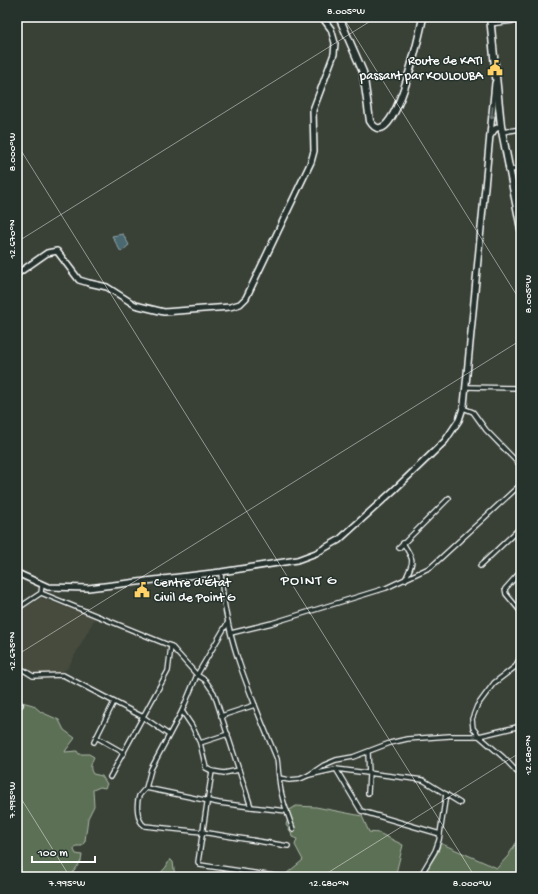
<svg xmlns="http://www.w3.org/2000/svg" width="538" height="894" viewBox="0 0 538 894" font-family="'Gochi Hand',sans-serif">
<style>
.built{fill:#464b3e}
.green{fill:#5c7054;stroke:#aeb8aa}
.water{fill:#4a6770;stroke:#92a4a9}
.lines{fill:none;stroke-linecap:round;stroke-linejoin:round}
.street-casing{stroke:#fff;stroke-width:6}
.secondary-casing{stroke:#fff;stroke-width:8}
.highway-casing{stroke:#fff;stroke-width:9}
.street{stroke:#26332d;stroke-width:3.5}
.secondary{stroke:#26332d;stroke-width:5}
.highway{stroke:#26332d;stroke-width:6}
.oneway{stroke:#727a76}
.ticks{fill:none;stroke:#fff;stroke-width:1;stroke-opacity:0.45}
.labels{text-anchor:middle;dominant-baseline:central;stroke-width:3;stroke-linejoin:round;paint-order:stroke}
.poi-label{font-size:13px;fill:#fff;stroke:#26332d;text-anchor:end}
.quarter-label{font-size:15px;letter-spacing:1px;fill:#fff;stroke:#26332d}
.neatline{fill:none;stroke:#fff;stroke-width:1.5}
.ticks-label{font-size:10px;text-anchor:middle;fill:#fff}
</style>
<rect width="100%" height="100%" fill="#394137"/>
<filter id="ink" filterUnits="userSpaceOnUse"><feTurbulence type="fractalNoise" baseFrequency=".025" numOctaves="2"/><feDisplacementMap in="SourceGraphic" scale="8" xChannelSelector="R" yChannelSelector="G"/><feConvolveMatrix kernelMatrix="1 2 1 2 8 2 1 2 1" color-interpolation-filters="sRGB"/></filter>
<g filter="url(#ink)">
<path class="built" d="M41,598l54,20 -27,50 -8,5 -24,2 -19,-11v-51z"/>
<g class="green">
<path d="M22,702l11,3 8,7 18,8 5,10 11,8 -9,12 -1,2 12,-1 2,3h10l5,3c-3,7 -5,11 -1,17l9,2 5,8 -2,4 -5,-1 -7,3 1,16 -6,12 -3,23 -3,5h-6l-2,4 2,4 6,1 -1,6 -11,16h-51l2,-6 -2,-10 -2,-1v-156z"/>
<path d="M296,806l20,1 46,9 7,16 10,1 24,12 -8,32h-107l-2,-3 17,-14 -8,-15 2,-6 -5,-2 -1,-5 -5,-7 3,-10 -1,-4z"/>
<path d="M521,835v42h-99l16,-25 2,-9 57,25 11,-12z"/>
<path d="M170,859l3,3 2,15h-18l9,-10z"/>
</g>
<path class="water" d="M123,234l6,11 -8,7 -9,-16z"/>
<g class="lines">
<defs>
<g id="street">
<path d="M490,24l31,-4"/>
<path d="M502,132l19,-3"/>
<path d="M508,170l13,-1"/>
<path d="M466,387l55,1"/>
<path d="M463,408l10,4 13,18 35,36"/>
<path d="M403,543c12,19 11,17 2,37"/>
<path d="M399,548l50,-50"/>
<path d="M480,566l41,-39"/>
<path d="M521,571l-16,18 1,5 15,18"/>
<path d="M221,572c3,66 31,126 56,187 1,6 1,12 2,18 1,18 8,35 14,52"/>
<path d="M41,593l130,53 26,29 8,5 9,13 37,114 -32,-4 -73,-15 5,-19 31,-58 15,-36 31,-53"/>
<path d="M17,609l24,-16 1,-8"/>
<path d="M231,633l41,-10 114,-35 45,-21 90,-83"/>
<path d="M521,656l-6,11 -21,16 -6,8 -11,15 -5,13 1,9 6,8 24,21 18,19"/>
<path d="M17,666l16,10 30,-1 80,42 26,18"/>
<path d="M17,703l4,2"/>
<path d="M182,711l10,15 8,17 6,25 6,3"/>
<path d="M221,716l34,-11"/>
<path d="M96,737l28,16"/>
<path d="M94,742l20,-40"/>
<path d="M200,743l28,-9"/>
<path d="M336,769l25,42 79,23"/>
<path d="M239,770l-15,3 -12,-2 -14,91 2,3 81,12"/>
<path d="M516,771l5,-6"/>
<path d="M309,775l15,-10 12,-5 17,-3 37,-14 17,-4 43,-3h29l42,-10"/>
<path d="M110,777l58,-106 3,-25"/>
<path d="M279,778l10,2 11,-1 9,-4 27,-6 87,11 37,23"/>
<path d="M146,788c-2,2 -5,5 -7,8 -3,8 -2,26 6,30l57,6 86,14"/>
<path d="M368,793l1,-19 -1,-21"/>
<path d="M251,807l36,4"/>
<path d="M422,873l13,-22 4,-11 7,-46"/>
</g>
<g id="secondary">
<path d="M490,136l5,-7 6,-3"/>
<path d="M17,274l30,-21 10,-2 22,29 10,3 18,4 28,18 29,7 66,-5 10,-3 6,-6 65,-136 3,-11 -1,-41 21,-56 1,-11 -4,-14 -9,-12"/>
<path d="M17,573l31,14 40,1 133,-16 76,-12 19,-7 23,-13 55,-50 51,-49 14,-21 5,-15 31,-322"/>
</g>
<g id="highway">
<path d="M339,17l24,55 7,49c23,39 51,-93 53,-104"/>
<path d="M490,17l11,109 20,103"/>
</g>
</defs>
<use href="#street" class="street-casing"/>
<use href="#secondary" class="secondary-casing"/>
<use href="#highway" class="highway-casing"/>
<use href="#street" class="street"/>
<use href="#secondary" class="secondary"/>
<use href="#highway" class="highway"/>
</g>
<defs><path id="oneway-shaft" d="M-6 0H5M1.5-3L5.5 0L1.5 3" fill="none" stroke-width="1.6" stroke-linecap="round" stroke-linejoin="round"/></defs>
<use class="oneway" href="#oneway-shaft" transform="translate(492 113) rotate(96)"/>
</g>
<path class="ticks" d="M343,17l178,285M17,144l458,733M17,242l360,-225M17,655l504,-315M17,792l53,85M321,877l200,-125"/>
<defs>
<symbol id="civic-bare" viewBox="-9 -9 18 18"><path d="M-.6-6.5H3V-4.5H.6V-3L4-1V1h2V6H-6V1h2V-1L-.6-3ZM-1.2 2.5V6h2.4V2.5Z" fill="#ffd166" stroke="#26332d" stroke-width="2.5" paint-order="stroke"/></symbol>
</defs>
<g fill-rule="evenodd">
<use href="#civic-bare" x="484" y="57" width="22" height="22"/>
<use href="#civic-bare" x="131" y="579" width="22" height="22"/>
</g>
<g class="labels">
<g class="poi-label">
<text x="483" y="61">Route de KATI<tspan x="483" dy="15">passant par KOULOUBA</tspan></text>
<text x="154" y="583" text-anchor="start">Centre d'État<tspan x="154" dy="15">Civil de Point G</tspan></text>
</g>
<g class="quarter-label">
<text x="309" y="581">POINT G</text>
</g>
</g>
<rect width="538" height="894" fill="none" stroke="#26332d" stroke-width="44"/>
<path d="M32 856v6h63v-6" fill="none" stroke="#ffffff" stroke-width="2"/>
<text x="38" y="856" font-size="12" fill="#ffffff" stroke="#26332d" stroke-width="3" paint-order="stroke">100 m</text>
<rect x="22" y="22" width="494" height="850" class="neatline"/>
<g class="ticks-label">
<text x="346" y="14">8.005°W</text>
<text transform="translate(11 152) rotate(-90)" y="4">8.000°W</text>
<text transform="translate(11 239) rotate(-90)" y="4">12.670°N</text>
<text transform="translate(527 294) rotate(-90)" y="4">8.005°W</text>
<text transform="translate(11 651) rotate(-90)" y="4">12.675°N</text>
<text transform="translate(527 755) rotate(-90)" y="4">12.680°N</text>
<text transform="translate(11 800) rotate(-90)" y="4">7.995°W</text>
<text x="67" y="886">7.995°W</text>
<text x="329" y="886">12.680°N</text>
<text x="472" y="886">8.000°W</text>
</g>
</svg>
